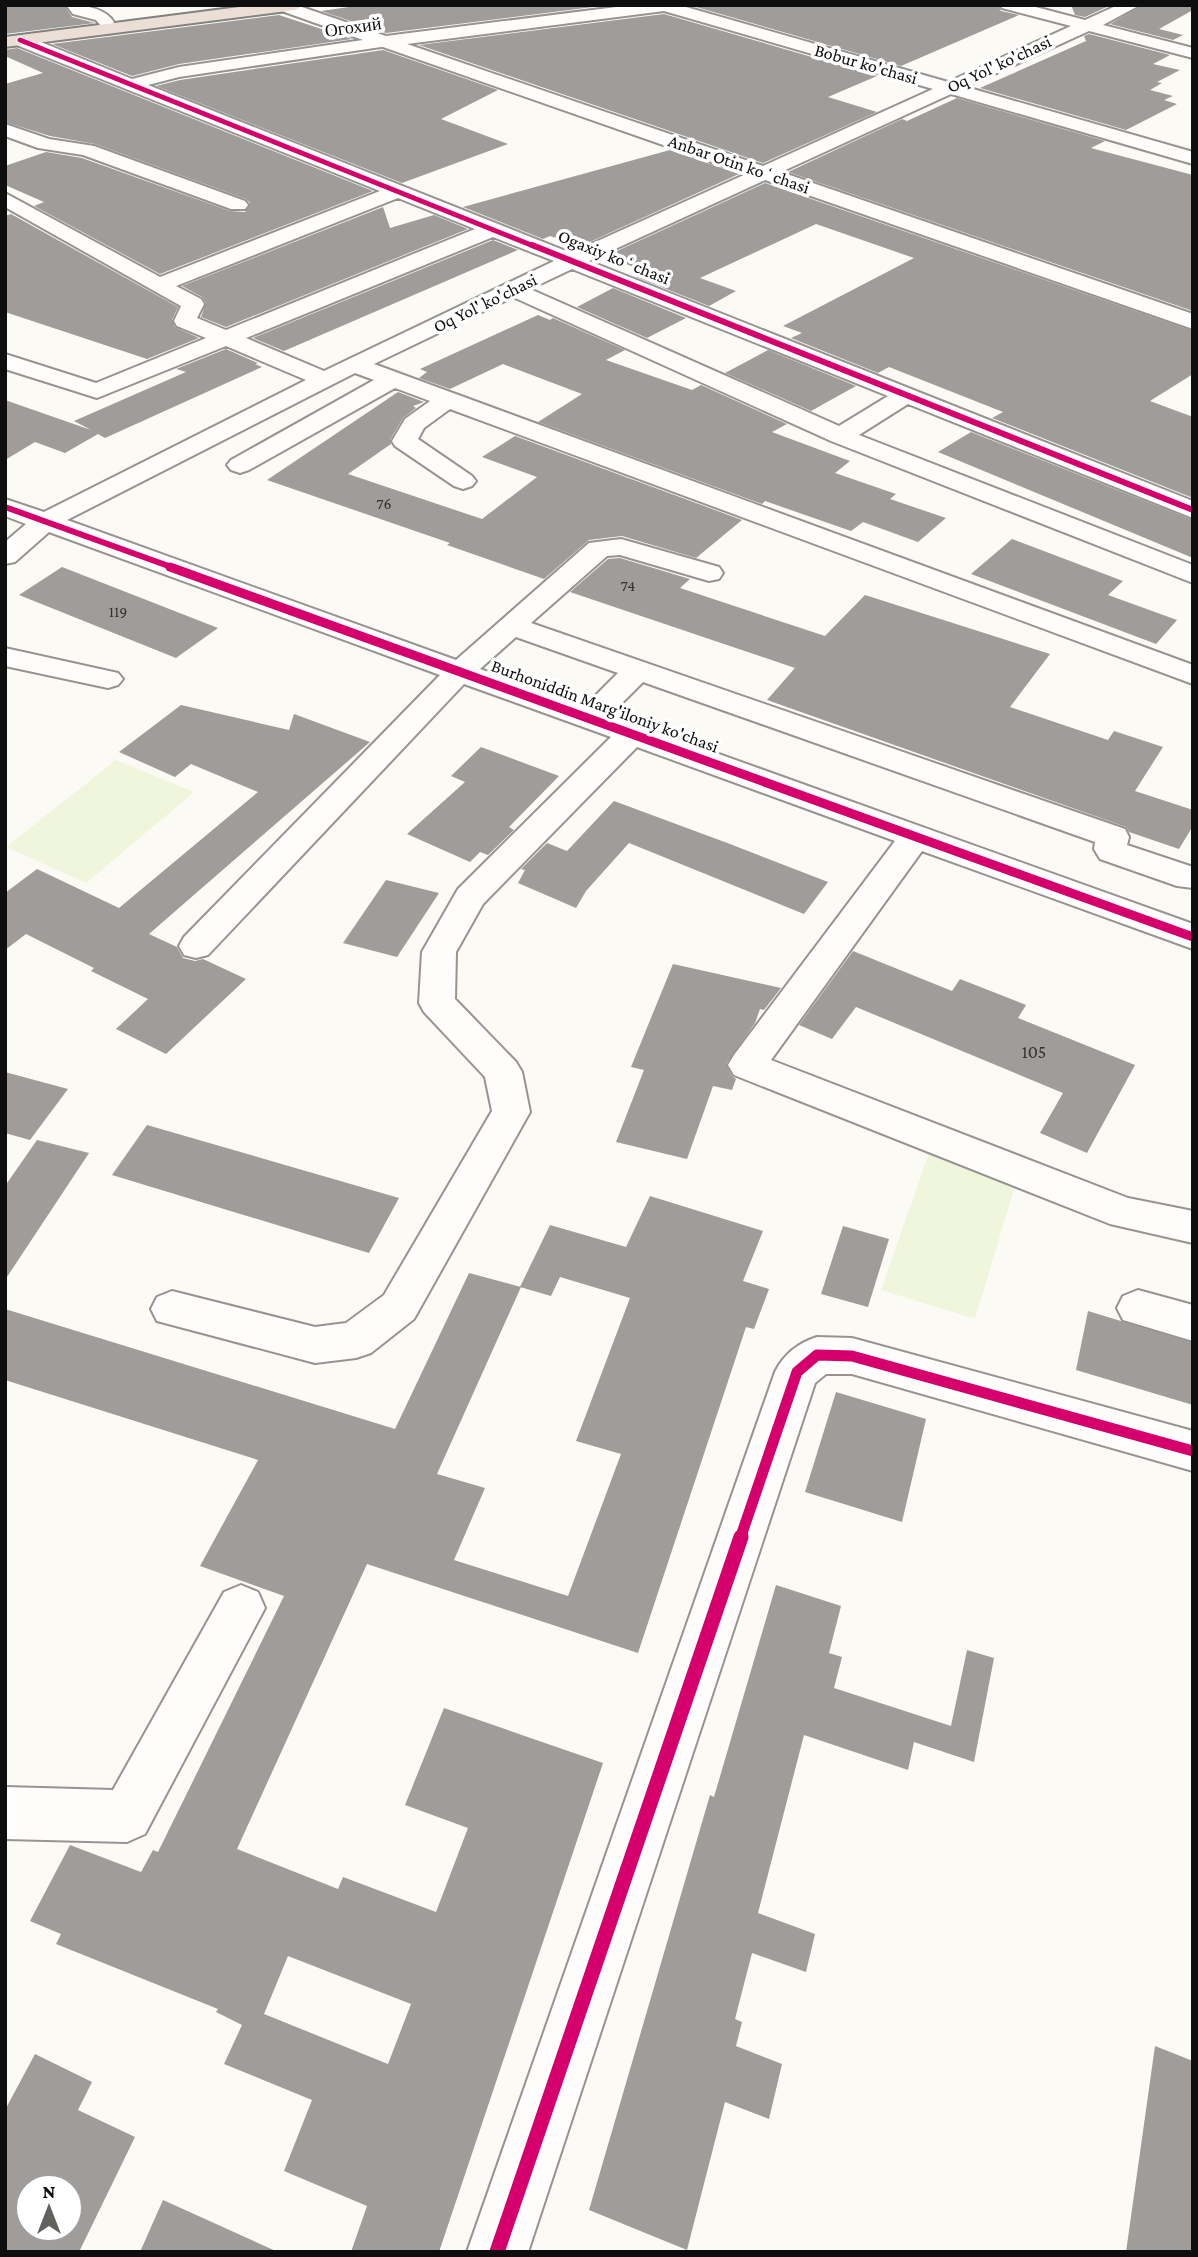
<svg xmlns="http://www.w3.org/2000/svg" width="1198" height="2257" viewBox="0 0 1198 2257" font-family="'Crimson Pro',serif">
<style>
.pitch{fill:#eff6dc}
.building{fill:#9f9c99;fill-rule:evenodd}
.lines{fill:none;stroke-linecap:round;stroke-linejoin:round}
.minor-casing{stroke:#959492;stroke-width:4}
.highway-casing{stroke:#82827f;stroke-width:4}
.minor{fill:#fffefd;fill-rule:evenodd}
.highway{fill:#ebdfd5;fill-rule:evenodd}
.cycleway-far4-casing{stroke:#fff;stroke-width:7}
.cycleway-far3-casing{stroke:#fff;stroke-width:9}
.cycleway-far2-casing{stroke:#fff;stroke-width:12}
.cycleway-far1-casing{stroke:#fff;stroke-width:16}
.cycleway-casing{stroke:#fff;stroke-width:19}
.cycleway-far4{stroke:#d6006c;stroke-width:5}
.cycleway-far3{stroke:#d6006c;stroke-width:6}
.cycleway-far2{stroke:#d6006c;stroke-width:9}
.cycleway-far1{stroke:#d6006c;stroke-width:11}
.cycleway{stroke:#d6006c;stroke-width:15}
.labels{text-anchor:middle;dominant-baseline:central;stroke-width:7;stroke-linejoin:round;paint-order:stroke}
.far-number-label{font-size:16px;fill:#323231}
.far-street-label{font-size:18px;fill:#0e0e0e;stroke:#fff}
.number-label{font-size:18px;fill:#323231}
</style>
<rect width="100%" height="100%" fill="#fcfaf4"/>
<g class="pitch">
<path d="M116,760l78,32 -108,91 -80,-36z"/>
<path d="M929,1153l88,26 -42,140 -94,-29z"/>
</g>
<g class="building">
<path d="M5,5h59l8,12 23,6 -90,11z"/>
<path d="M363,5h246l-223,28 -65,-22z"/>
<path d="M689,5h309l3,6 18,4 -118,51z"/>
<path d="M1071,5h40l-26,12 -10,-2z"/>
<path d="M1143,5h50v5l-34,19 24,6 -10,5 -63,-16z"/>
<path d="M664,14l213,62 -49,21 49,15 -114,51 -344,-118z"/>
<path d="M279,15l73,24 -173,25 -47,12 -80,-32z"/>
<path d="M1089,34l81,21 -17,9 27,6 -23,12 5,1 -12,7 23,6 -9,4 13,4 -51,26 -146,-42 106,-47 -2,-5z"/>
<path d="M17,48l356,143 -213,83 -126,-68 10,-4 -39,-17v-19l41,-14 36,6 148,53 15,1 5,-9 -4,-4 -151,-55 -45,-8 -45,-14v-38l38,-11 -38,-17v-6z"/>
<path d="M383,50l115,40 -57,29 67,25 -106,39 -246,-97 24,-6z"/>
<path d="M957,98l148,43 -14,7 102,27v136l-405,-139 114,-53 5,2z"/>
<path d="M670,150l69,24 -158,72 -31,-10 -7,3 -80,-32z"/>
<path d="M765,183l428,148v43l-43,27 43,16v81l-201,-80 11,-6 -114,-45 -11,6 -87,-35 11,-5 -19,-7 131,-68 -98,-34 -116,54 36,13 -27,15 -73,-29 10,-5 -40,-16z"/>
<path d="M383,207l7,21 44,-13 34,14 -242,98 -25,-10 5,-14 -4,-6 -20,-11z"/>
<path d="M11,214l167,93 -6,13 3,7 24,11 -52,21 -142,-47v-96z"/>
<path d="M493,240l25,10 -234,101 -31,-13z"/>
<path d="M613,288l73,30 -39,20 -70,-31z"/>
<path d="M538,315l12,5 3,-2 72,32 -19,10 86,30 9,-5 86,39 -15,8 78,29 -15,12 61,21 -6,5 56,19 -28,24 -55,-20 -12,9 -86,-30 -3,3 -224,-82 44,-28 -79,-30 -53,25 -31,-11 8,-6 -7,-3z"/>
<path d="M226,349l32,14 -3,1 7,3 -157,71 -7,-4 -33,19 -30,-11 -30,18v-60l86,30 -17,-9 112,-49 -10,-3z"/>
<path d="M768,350l88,36 -45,25 -86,-38z"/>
<path d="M398,392l26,10 -11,4 3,2 -13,10 -13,22 1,4 -43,30 134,45 55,-42 -55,-20 33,-21 227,84 -46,38 -74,-22 -33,4 -45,39 -97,-34 3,-2 -183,-63z"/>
<path d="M971,432l222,88v38l-255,-106z"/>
<path d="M1012,539l111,42 -15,14 69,25 -21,24 -185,-70z"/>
<path d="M620,558l70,21 -10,9 145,48 40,-41 185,59 -40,53 98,33 6,-9 49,16 -28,44 58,19v16l-14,23 -50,-17 -3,-5 -359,-127 28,-32 -225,-76 38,-33z"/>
<path d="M62,567l156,61 -42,30 -157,-63z"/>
<path d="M181,705l108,25 5,-16 76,28 -221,192 28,13 6,11 12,3 8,-2 43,20 -80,75 -50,-25 32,-30 -57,-28 3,-3 -68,-34 -21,16v-57l32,-24 82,39 139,-116 -67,-28 -16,13 -56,-25z"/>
<path d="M481,747l78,29 -50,51 5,3 -26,25 -8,-3 -10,10 -63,-28 58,-52 -14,-6z"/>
<path d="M614,801l116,43 98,38 -24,32 -175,-71 -43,48 -10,17 -58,-25 7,-13 -4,-1 26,-26 20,8z"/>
<path d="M386,880l53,13 -42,64 -54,-14z"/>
<path d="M853,951l99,40 8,-12 66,26 -8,13 117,47 -48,88 -47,-20 23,-40 -207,-86 -24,32 -33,-14z"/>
<path d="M673,964l108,24 -17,22 -4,-1 -5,14 -29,41 6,12 4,3 -4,11 -19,-4 -26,73 -71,-17 28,-72 -13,-3z"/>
<path d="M5,1072l63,17 -38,51 -25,-7z"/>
<path d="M147,1125l252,73 -30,55 -257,-78z"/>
<path d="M37,1140l52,13 -84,127v-94z"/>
<path d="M650,1196l113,35 -20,50 26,8 -15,40 -8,-2 -108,326 -271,-89 -130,285 101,40 5,-12 93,35 32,-84 -63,-23 39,-97 159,55 -164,489h-88l16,-46 -83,-35 28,-71 -88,-36 18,-39 -26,-13 2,-3 -162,-65 5,-10 -31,-13 40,-76 71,27 12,-22 5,2 126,-256 -84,-30 58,-106 -253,-80v-71l390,120 74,-156 52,14 -84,187 48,14 -31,72 114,36 53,-142 -45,-13 54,-143 -70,-21 -9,19 -31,-9 30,-62 76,22zM288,1956l123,48 -23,60 -124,-50z"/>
<path d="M843,1226l46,13 -21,68 -47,-13z"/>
<path d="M1088,1311l105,32v62l-117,-35z"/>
<path d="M836,1392l90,27 -24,103 -97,-30z"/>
<path d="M776,1585l65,21 -12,47 13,4 -8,31 117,38 16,-76 27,8 -20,104 -60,-20 -6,28 -104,-35 -46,178 57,21 -9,38 -54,-19 -17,66 7,3 -6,24 46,18 -13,55 -44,-17 -38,148 -98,-40 121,-415 4,2z"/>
<path d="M1155,2046l38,15v191h-67z"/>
<path d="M35,2054l57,28 -14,28 57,27 -56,115h-74v-142zM28,2187h42v42h-42z"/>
<path d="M163,2200l115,52h-138z"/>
</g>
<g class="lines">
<defs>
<g id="minor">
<path d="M66,5c17,0 38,2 48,17l-2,3h-12l-4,-5 -23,-6z"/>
<path d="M278,5h18l90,31 246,-31h47l269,77 123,-56 -69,-18 -2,-3h28l57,15 33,-15h22l-37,20 90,23v10l-104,-27 -123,56 227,65v12l-242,-70 -170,78 412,142v15l-428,-149 -176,81 604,240v17l-285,-114 -49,31 334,130v18l-362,-142 -318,-144 -139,67 819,301v19l-743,-275 -26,19 -6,11 54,37 4,5 -4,5 -9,3 -9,-3 -59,-40 -3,-5 13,-22 25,-18 -35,-13 -146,82 -9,3 -9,-3 -4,-5 4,-5 143,-80 -19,-7 -288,147 389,140 133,-117 32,-4 98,28 4,6 -4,6 -10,2 -89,-26 -13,1 -76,67 594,206 4,8 -2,8 66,22v21l-16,-2 -77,-27 -6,-10 1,-7 -452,-160 -33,33 583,209v25l-271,-98 -151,209 357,138 65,13v32l-83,-19 -376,-149 -6,-10 6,-10 161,-214 -258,-94 -154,157 -27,48 -1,47 61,63 6,10 8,40 -116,207 -43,34 -15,5 -41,5 -158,-42 -6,-12 6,-12 15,-6 143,36 31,-4 38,-28 108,-184 -7,-34 -61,-65 -5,-9 3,-51 36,-63 153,-152 -147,-53 -256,271 -12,3 -12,-3 -5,-9 5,-9 256,-262 -391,-143 -34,30 -10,2v-22l21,-18 -21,-8v-17l39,13 262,-132 -80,-34 -129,52 -92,-29v-15l91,29 110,-45 -29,-12 -3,-5 7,-15 -176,-99v-14l155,84 220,-86 -366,-147 -2,-4 8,-5 6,1 106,43 47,-12 184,-27 -84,-30zM664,11l269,78 -170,77 -356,-122zM381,47h2l363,127 -175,79 -423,-168 31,-8zM398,198l77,31 -249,101 -29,-12 7,-14 -3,-5 -25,-13zM493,237l61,24 -230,110 -78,-33zM572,269l316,127 -49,30 -309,-137zM516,637l102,36 -33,33 -105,-37z"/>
<path d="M5,124l44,15 45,7 151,55 3,4 -3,4h-14l-148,-54 -45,-7 -33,-12z"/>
<path d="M5,648l113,25 5,6 -5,6 -10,3 -103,-22z"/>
<path d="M1138,1290l55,15v36l-70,-21 -6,-12 6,-12z"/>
<path d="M817,1337l35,1 341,93v40l-341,-97h-26l-11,9 -287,869h-61l308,-880c9,-18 23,-29 42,-35z"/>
<path d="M241,1585l17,7 7,16 -120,226 -18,8 -122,-3v-52l108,3 111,-198z"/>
</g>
<path id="highway" d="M255,5h48l-8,5 -290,37v-10z"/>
</defs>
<use href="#minor" class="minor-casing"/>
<use href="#highway" class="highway-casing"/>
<use href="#minor" class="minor"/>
<use href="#highway" class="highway"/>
<defs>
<path id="cycleway-far4" d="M20,40l516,207"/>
<g id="cycleway-far3">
<path d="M532,245l661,265"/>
<path d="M5,507l169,61"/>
</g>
<path id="cycleway-far2" d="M170,567l1023,370"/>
<path id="cycleway-far1" d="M740,1539l57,-167 20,-17 35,1 341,95"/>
<path id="cycleway" d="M497,2252l244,-715"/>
</defs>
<use href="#cycleway-far4" class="cycleway-far4-casing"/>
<use href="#cycleway-far3" class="cycleway-far3-casing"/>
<use href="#cycleway-far2" class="cycleway-far2-casing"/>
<use href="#cycleway-far1" class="cycleway-far1-casing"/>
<use href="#cycleway" class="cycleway-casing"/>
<use href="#cycleway-far4" class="cycleway-far4"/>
<use href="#cycleway-far3" class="cycleway-far3"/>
<use href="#cycleway-far2" class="cycleway-far2"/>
<use href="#cycleway-far1" class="cycleway-far1"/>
<use href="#cycleway" class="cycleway"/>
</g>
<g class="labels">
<g class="far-number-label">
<text x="384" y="503">76</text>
<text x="628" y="585">74</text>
<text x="118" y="611">119</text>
</g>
<g class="far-street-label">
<text transform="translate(353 27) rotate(-8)">Огохий</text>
<text transform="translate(866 64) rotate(16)">Bobur ko'chasi</text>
<text transform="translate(999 64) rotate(-25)">Oq Yol' ko'chasi</text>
<text transform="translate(739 164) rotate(19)">Anbar Otin koʻchasi</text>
<text transform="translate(614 257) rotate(22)">Ogaxiy koʻchasi</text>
<text transform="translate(485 303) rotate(-26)">Oq Yol' ko'chasi</text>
<text transform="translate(605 706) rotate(20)">Burhoniddin Marg'iloniy ko'chasi</text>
</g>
<g class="number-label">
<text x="1034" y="1052">105</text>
</g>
</g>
<rect width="1198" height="2257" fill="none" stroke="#0e0e0e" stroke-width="14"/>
<g transform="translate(49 2208)"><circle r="33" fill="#ffffff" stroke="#9f9f9f" stroke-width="2"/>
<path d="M0-5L12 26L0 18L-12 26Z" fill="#61615e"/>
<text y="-10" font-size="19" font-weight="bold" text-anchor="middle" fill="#0e0e0e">N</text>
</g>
</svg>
